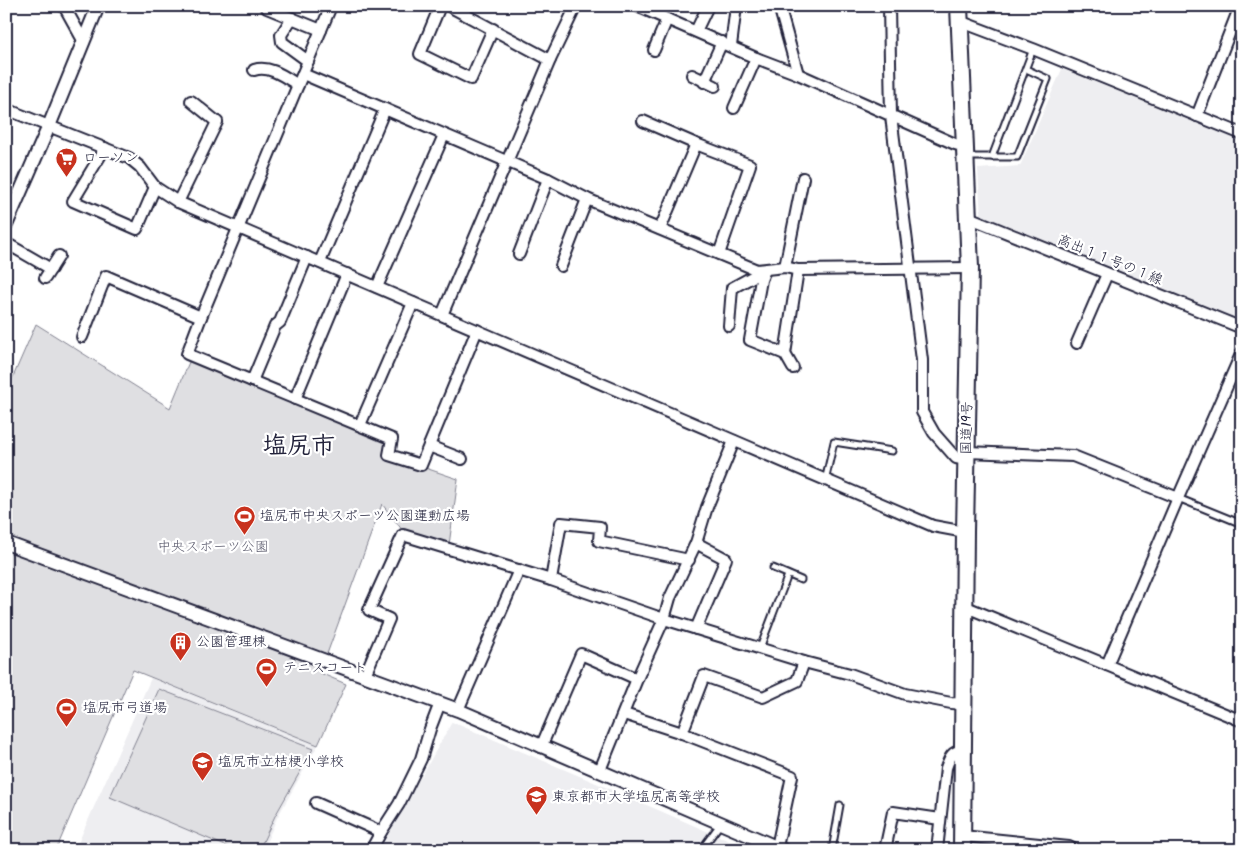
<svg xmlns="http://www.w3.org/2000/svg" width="1248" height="856" viewBox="0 0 1248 856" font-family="Kalam,'Klee One',sans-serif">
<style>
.built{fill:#eeeef1}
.green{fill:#dfdfe2;stroke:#80808e}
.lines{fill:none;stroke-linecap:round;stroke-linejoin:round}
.service-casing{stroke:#22223b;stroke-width:9}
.minor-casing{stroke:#22223b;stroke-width:14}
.tertiary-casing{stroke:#22223b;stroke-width:16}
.trunk-casing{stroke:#22223b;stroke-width:20}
.service{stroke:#fff;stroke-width:5}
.minor{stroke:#fff;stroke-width:10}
.tertiary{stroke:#fff;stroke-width:12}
.trunk{stroke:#fff;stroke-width:16}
.labels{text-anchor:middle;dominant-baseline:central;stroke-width:4.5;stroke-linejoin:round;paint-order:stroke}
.poi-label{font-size:14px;fill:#22223b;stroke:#fff;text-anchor:start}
.street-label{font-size:14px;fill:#22223b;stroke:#fff}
.park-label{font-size:14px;fill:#5b5b6d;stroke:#fff}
.town-label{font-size:24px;font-weight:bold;fill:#22223b;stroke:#fff}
</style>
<rect width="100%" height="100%" fill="#fff"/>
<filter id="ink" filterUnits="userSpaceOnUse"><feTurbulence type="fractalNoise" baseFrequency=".02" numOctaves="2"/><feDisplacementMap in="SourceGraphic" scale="10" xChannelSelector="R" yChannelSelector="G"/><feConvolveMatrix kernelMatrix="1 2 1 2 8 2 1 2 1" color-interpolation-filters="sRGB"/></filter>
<g filter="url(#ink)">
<g class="built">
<path d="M1062,69l180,72v182l-261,-107 -3,-47 42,-3z"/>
<path d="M151,678l116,47 51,20 -41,73 -14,32h-188z"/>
<path d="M452,722l144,61 154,67h-370z"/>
</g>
<g class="green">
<path d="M36,324l134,84 19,-46 8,-1 189,78v8l-2,7 74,25 -9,66 -46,-14 -21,-27 -62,169 26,11 -28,61 -185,-75 -77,180h-50v-457z"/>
<path d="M159,689l154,60 -38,67 -16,34h-24l-125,-53z"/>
</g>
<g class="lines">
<defs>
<g id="service">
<path d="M968,157h49l31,-78 -22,-10"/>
<path d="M992,157l41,-108"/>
<path d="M825,481l9,-39 58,9"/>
<path d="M1178,498l64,26"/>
<path d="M773,568l28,12"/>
<path d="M760,648l28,-73"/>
<path d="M701,850l20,-27"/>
<path d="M832,850l8,-45"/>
</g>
<g id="minor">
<path d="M64,6l20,36"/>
<path d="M265,6l2,2 54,22"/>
<path d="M331,6l-130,311 -14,37 205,85 -3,16 32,10 56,-135"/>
<path d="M440,6l-20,48 51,25 22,-50"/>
<path d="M449,6l101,54"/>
<path d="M637,6l119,52 42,16 157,70 10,3"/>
<path d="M779,6l19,68"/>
<path d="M889,6l2,110 31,244v52l12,21 22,25 11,2"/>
<path d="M292,18l-11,17 1,7 26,19"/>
<path d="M959,21l74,28 209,85"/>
<path d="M696,31l12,-25"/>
<path d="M731,46l5,-40"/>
<path d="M654,50l13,-31"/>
<path d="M254,70c16,-5 31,7 44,15"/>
<path d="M303,74l245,105 39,20 170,71 28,-3 13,3 172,-2"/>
<path d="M692,75l23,11"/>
<path d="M704,82l18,-40"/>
<path d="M734,108l22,-50"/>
<path d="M6,109l123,49 11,9 15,20 23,15 755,324 32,6"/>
<path d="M1197,116l43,-110"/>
<path d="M643,121l53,23 54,21 -31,89"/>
<path d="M105,148l-32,53 64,28 18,-42"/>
<path d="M178,202l39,-80 -26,-21"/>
<path d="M968,217l274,111"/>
<path d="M660,229l36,-85"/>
<path d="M6,243l45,26"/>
<path d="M519,254l29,-75"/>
<path d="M320,262l65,-153"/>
<path d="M561,266l26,-67"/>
<path d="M785,267l18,-89"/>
<path d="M765,270l-4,10 -11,60 35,14 13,-84"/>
<path d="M45,278l14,-22"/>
<path d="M377,287l67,-152"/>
<path d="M442,315l108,-255 26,-54"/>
<path d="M729,326l3,-38 33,-18"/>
<path d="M82,337l24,-61 95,41"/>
<path d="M1077,343l30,-69"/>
<path d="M785,354l8,14"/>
<path d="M252,381l23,-55 5,-4 27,-65"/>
<path d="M295,399l52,-125"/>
<path d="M360,425l53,-122"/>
<path d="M429,446l33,13"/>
<path d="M967,452l106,4 105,42"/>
<path d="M696,543l30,16 -30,70"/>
<path d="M551,580l10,-57 39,4 -1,14 90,19"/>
<path d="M964,606l278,115"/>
<path d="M1107,665l71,-167 64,-146"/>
<path d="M365,675l24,-56 -20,-9 34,-75 148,45 113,39 140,43 46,12 55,20 46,9 13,1"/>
<path d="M458,710l61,-140"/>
<path d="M624,714l58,19 110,43 -15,71"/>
<path d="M682,733l22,-57 59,21 34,-16 7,-19"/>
<path d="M541,747l40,-93 56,25"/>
<path d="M600,770l37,-91 27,-60 6,-21 26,-55 11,-36 27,-66"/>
<path d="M316,803l65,29"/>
<path d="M962,836l107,11 6,3"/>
<path d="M371,850l10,-18 18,-28 22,-45 9,-30 10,-26"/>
<path d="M885,850l8,-38 47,7"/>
<path d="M937,850l9,-82c4,-11 5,-16 17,-18"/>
</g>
<g id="tertiary">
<path d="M6,225l43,-99 49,-120"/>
<path d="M6,543l452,167 325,140"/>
</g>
<path id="trunk" d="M959,6l11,262 -5,264 -3,318"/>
</defs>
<use href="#service" class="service-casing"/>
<use href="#minor" class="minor-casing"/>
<use href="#tertiary" class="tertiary-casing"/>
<use href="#trunk" class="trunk-casing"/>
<use href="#service" class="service"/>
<use href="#minor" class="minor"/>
<use href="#tertiary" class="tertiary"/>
<use href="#trunk" class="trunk"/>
</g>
</g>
<defs>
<symbol id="supermarket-pin" viewBox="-11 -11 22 30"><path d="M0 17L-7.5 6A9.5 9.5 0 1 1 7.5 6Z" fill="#c8321e" stroke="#fff"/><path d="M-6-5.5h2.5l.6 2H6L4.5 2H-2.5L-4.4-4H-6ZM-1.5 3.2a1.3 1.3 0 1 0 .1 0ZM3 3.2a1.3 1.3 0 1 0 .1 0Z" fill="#fff"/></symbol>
<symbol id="stadium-pin" viewBox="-11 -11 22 30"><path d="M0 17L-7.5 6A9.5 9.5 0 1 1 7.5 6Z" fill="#c8321e" stroke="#fff"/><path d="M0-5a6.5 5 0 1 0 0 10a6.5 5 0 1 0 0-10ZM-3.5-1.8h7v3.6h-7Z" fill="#fff"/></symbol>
<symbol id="building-pin" viewBox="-11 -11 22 30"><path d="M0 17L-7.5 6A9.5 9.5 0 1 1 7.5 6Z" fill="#c8321e" stroke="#fff"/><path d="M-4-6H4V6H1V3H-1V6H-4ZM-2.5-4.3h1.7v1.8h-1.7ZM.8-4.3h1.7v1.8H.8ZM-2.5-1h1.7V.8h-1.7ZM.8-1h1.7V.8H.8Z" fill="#fff"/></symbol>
<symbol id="school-pin" viewBox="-11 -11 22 30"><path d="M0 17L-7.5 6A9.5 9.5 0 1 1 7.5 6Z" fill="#c8321e" stroke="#fff"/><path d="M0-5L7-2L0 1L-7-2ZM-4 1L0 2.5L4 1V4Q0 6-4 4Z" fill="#fff"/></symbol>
</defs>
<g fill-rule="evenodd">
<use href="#supermarket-pin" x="54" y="146" width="25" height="34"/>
<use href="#stadium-pin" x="232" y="504" width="25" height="34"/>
<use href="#building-pin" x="168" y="630" width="25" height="34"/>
<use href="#stadium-pin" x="254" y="656" width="25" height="34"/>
<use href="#stadium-pin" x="54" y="696" width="25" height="34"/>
<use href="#school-pin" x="190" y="750" width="25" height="34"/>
<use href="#school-pin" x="524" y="784" width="25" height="34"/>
</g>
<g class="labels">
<g class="poi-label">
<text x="83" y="158">ローソン</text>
<text x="260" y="516">塩尻市中央スポーツ公園運動広場</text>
<text x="196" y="642">公園管理棟</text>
<text x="283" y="668">テニスコート</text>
<text x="83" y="708">塩尻市弓道場</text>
<text x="218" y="762">塩尻市立桔梗小学校</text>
<text x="552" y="797">東京都市大学塩尻高等学校</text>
</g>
<g class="street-label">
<text transform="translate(1110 260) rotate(22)">高出１１号の１線</text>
<text transform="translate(967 428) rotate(-89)">国道19号</text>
</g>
<g class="park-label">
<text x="213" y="547">中央スポーツ公園</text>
</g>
<g class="town-label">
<text x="299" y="446">塩尻市</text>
</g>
</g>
<rect width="1248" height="856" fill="none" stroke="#fff" stroke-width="25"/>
<rect x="12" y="12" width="1223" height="831" fill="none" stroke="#22223b" stroke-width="2" filter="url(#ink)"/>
</svg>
